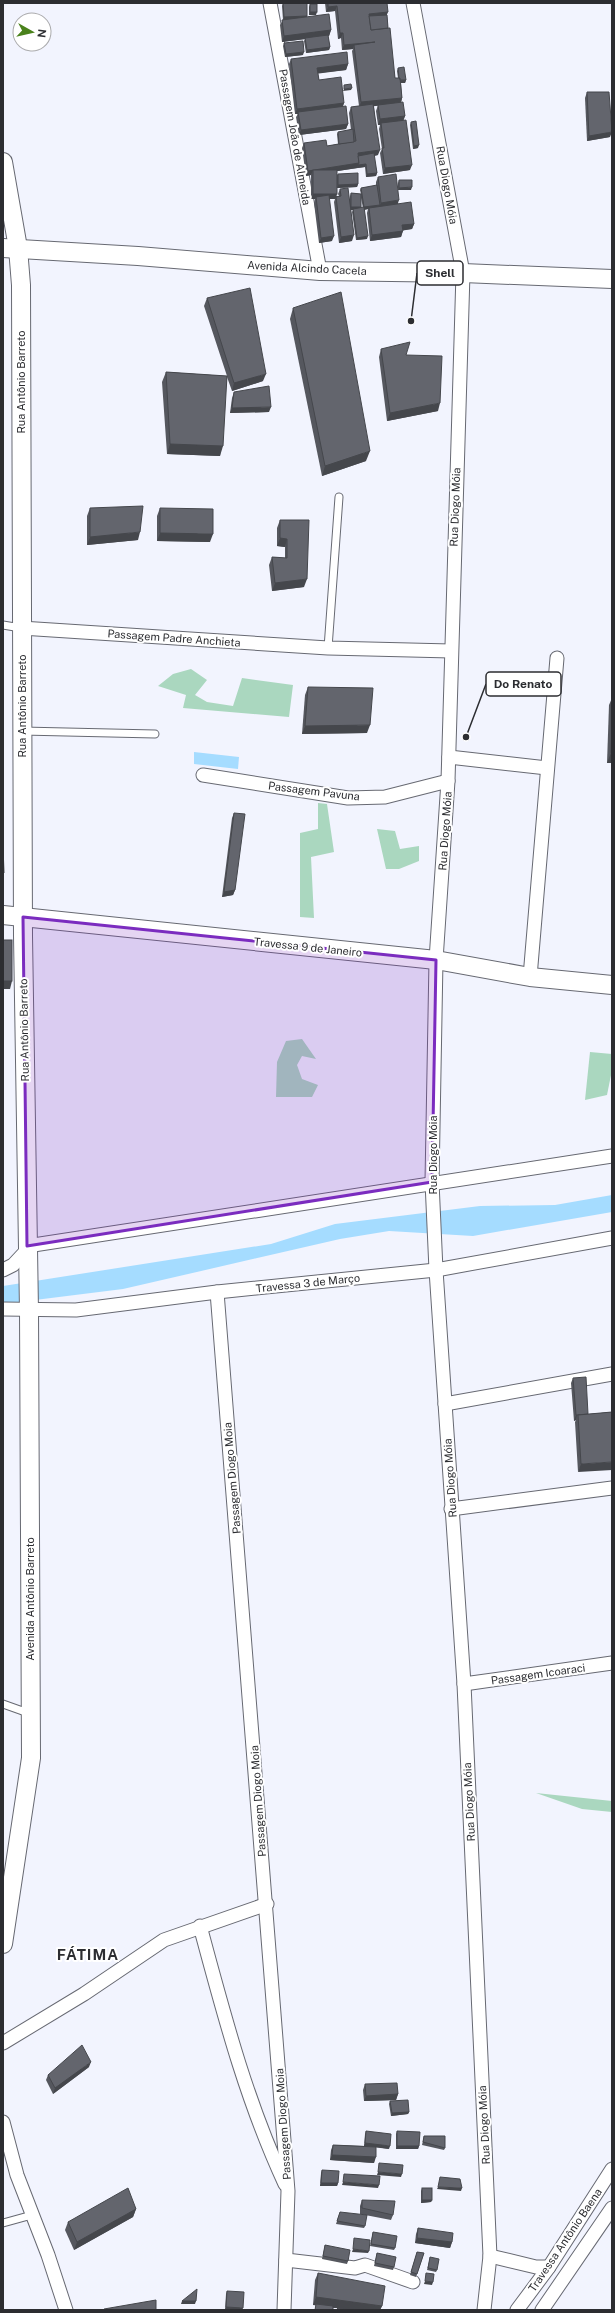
<svg xmlns="http://www.w3.org/2000/svg" width="615" height="2313" viewBox="0 0 615 2313" font-family="'Public Sans',sans-serif">
<style>
.green{fill:#aad7bf}
.water{fill:#a5dcff}
.lines{fill:none;stroke-linecap:round;stroke-linejoin:round}
.lane-casing{stroke:#676972;stroke-width:9}
.street-casing{stroke:#676972;stroke-width:15}
.secondary-casing{stroke:#676972;stroke-width:20}
.lane{stroke:#fff;stroke-width:7}
.street{stroke:#fff;stroke-width:13}
.secondary{stroke:#fff;stroke-width:18}
.wall{fill:#55575e;fill-rule:evenodd}
.shaded-wall{fill:#45474c}
.building{fill:#63656d;stroke:#45474c}
.marked{fill:#7b2cbf;fill-opacity:0.2;stroke:#7b2cbf;stroke-width:3;stroke-linejoin:round}
.labels{text-anchor:middle;dominant-baseline:central;stroke-width:4;stroke-linejoin:round;paint-order:stroke}
.street-label{font-size:11px;fill:#2c2d31;stroke:#fff}
.district-label{font-size:15px;font-weight:bold;letter-spacing:1px;fill:#2c2d31;stroke:#fff}
.leader{fill:none;stroke:#2c2d31;stroke-width:1.5}
.callout-dot{fill:#2c2d31;stroke:#fff;stroke-width:1.5}
.callout{fill:#fff;stroke:#2c2d31;stroke-width:1.5}
.callout-label{font-size:12px;text-anchor:middle;font-weight:bold;fill:#2c2d31}
</style>
<rect width="100%" height="100%" fill="#f2f4fe"/>
<g class="green">
<path d="M191,669l16,11 -12,15 12,7 26,4 9,-28 51,7 -4,32 -106,-9 3,-13 -28,-9 15,-12z"/>
<path d="M318,803l9,1 7,48 -23,5 3,61 -14,-1v-84l18,-4z"/>
<path d="M377,829l18,2 5,18 19,-3v15l-20,8h-13z"/>
<path d="M302,1039l14,20 -14,-3 -5,9 5,14 16,6 -6,12h-36l1,-35 9,-21z"/>
<path d="M590,1052l22,2v16l-5,25 -22,5z"/>
<path d="M536,1793l76,8v11l-30,-3z"/>
</g>
<g class="water">
<path d="M194,752l45,5 -1,12 -44,-5z"/>
<path d="M612,1195v17l-139,24 -84,-5 -49,8 -217,50 -120,15v-18l268,-42 64,-20 145,-18 75,-1z"/>
</g>
<g class="lines">
<defs>
<g id="lane">
<path d="M3,625l18,3"/>
<path d="M328,648l11,-151"/>
<path d="M22,731l133,3"/>
<path d="M3,1704l28,10"/>
<path d="M3,2223l29,-8"/>
</g>
<g id="street">
<path d="M270,3l50,268"/>
<path d="M413,3l50,270 -15,508 -12,179 -4,222 4,88 28,414 26,572 -6,54"/>
<path d="M21,628l307,20 123,3"/>
<path d="M449,757l98,11"/>
<path d="M203,775l145,23 37,-1 63,-16"/>
<path d="M530,977l27,-319"/>
<path d="M27,1246l585,-90"/>
<path d="M3,1270l10,-5 14,-15"/>
<path d="M217,1292l71,899 -4,119"/>
<path d="M3,1309l73,1 141,-18 219,-22 176,-32"/>
<path d="M445,1404l167,-30"/>
<path d="M451,1509l161,-21"/>
<path d="M464,1684l148,-21"/>
<path d="M200,1926c24,89 46,174 85,258"/>
<path d="M3,2043l81,-49 80,-54 103,-36"/>
<path d="M3,2122l14,53 31,80 18,55"/>
<path d="M490,2256l46,11h13"/>
<path d="M286,2260l69,8 10,-3 48,17"/>
<path d="M517,2310l32,-43 63,-98"/>
<path d="M542,2310l70,-102"/>
</g>
<g id="secondary">
<path d="M3,162l15,86 3,37 2,651 6,375 2,447 -28,186"/>
<path d="M3,248l135,8 182,15 143,2 149,6"/>
<path d="M3,915l433,45 94,17 82,8"/>
</g>
</defs>
<use href="#lane" class="lane-casing"/>
<use href="#street" class="street-casing"/>
<use href="#secondary" class="secondary-casing"/>
<use href="#lane" class="lane"/>
<use href="#street" class="street"/>
<use href="#secondary" class="secondary"/>
</g>
<g class="wall">
<path d="M283,3h24v14l24,13 -2,6h-1l2,11 -1,3 -23,3 -2,-12 1,-2 -23,3 -2,-17 3,-5 -1,-14z"/>
<path d="M325,3h62v12l1,13 7,50h3l-1,-7 1,-3 8,12 -1,3h-4l1,15 -1,4 4,14 -2,4 7,50 -27,4 -3,-21 2,-4 -3,-20 1,-4h-2l-2,-14 2,-6 -4,1 4,49 -4,1 3,17 -1,3 -10,1 -1,-10 -28,4v4l1,-1 20,10 -1,3 -20,1 -1,8h3l-1,-2 2,-5 10,11v-4l1,-3 10,1 -1,-4 1,-2 15,-2v-4l2,-5 36,47 -2,5 -9,1 -2,7 -31,4 -3,-28 1,-4 -4,1 3,29 -11,1 -4,-28 1,-2h-2l1,31 -13,2 -5,-41 1,-3h-6l3,42 -13,2 -5,-40 1,-4h-4v-24l-5,1 -4,-28 2,-5 23,3 11,-2 -1,-10 1,-2 13,-2 -2,-17 2,-6 8,-1 -7,-55 1,-2 -11,1 -1,-12 -3,1 -3,-28 -9,1zM361,198l2,10h-2z"/>
<path d="M310,4l6,11h-7v-8z"/>
<path d="M284,43l19,12 -18,2 -2,-11z"/>
<path d="M291,59l57,5 -2,6 -28,3 1,7 25,23 -1,3 5,18 -2,5 -47,6 -3,-18 2,-3h-3l-6,-50z"/>
<path d="M587,92l23,45 -23,4 -2,-43z"/>
<path d="M411,122l7,26 -5,1 -3,-24z"/>
<path d="M399,180l12,10h-13v-7z"/>
<path d="M207,298l56,83 -31,10 -5,-14 -7,79 -53,-2 -5,-72 4,-10 61,4 -23,-70z"/>
<path d="M293,308l73,153 -44,15 -32,-157z"/>
<path d="M381,349l57,62 -51,10 -8,-64z"/>
<path d="M234,392l35,20 -39,1 2,-15z"/>
<path d="M90,508l48,32 -51,5v-29z"/>
<path d="M160,508l50,34 -53,-1v-25z"/>
<path d="M280,520l24,67 -32,4 -3,-26 3,-8 13,1v-11l-8,-1v-18z"/>
<path d="M308,687l59,46 -65,1 3,-39z"/>
<path d="M612,698v65h-5l2,-58z"/>
<path d="M234,813l1,77 -2,5 -11,2 10,-79z"/>
<path d="M573,1378l15,36 24,-2 -34,60 -3,-50 1,-2 -2,1 -3,-38z"/>
<path d="M89,2067l-36,27 -7,-14 2,-5z"/>
<path d="M365,2084l33,10 -2,6 -32,1 -1,-11z"/>
<path d="M390,2101l19,11 -1,2 -17,2 -2,-12z"/>
<path d="M366,2131l23,18 -13,-2 -2,16 -44,-3 1,-10 2,-5 31,1 1,-12z"/>
<path d="M397,2131l22,15 -1,3h-22v-15z"/>
<path d="M424,2136l21,12 -1,2 -22,-5z"/>
<path d="M322,2170l16,13 -1,3h-17l1,-13z"/>
<path d="M422,2188l10,12 -1,2 -10,1v-12z"/>
<path d="M362,2200l31,15 -2,5 -31,-6v-8z"/>
<path d="M136,2209l-3,8 -59,33 -9,-20 3,-8z"/>
<path d="M340,2212l25,14 -1,2 -28,-4z"/>
<path d="M418,2228l34,14 -2,6 -35,-5 1,-9z"/>
<path d="M373,2232l22,16 -1,2 -24,-4z"/>
<path d="M325,2245l23,16 -1,3 -25,-5z"/>
<path d="M417,2252l7,1 -8,24 -6,-2z"/>
<path d="M377,2253l17,14 -1,3 -19,-4z"/>
<path d="M430,2257l7,13 -1,2 -9,-2z"/>
<path d="M318,2273l64,33 -2,4h-43v-2h-4v2h-18l1,-5h-3l2,-25z"/>
<path d="M227,2291l15,19h-17l1,-16z"/>
</g>
<g class="shaded-wall">
<path d="M337,6l-2,5 -9,1 2,-5z"/>
<path d="M310,12h7l-1,3h-7z"/>
<path d="M388,12l-2,5 -17,2v-5z"/>
<path d="M307,16l-1,3 -23,1 1,-3z"/>
<path d="M331,30l-2,6 -47,6 2,-6z"/>
<path d="M340,33h3l-2,5 -3,1z"/>
<path d="M375,42l-21,3 -1,4 -11,1 2,-5z"/>
<path d="M330,47l-1,3 -23,3 1,-3z"/>
<path d="M304,52l-1,3 -18,2 1,-3z"/>
<path d="M348,64l-2,6 -31,4 2,-6z"/>
<path d="M406,80l-1,3h-7l1,-2z"/>
<path d="M352,88l-1,2 -8,1 1,-2z"/>
<path d="M402,98l-1,5 -42,5 2,-6z"/>
<path d="M344,103l-2,5 -44,4v2h-3l2,-5z"/>
<path d="M405,116l-2,6 -25,3 2,-6z"/>
<path d="M348,124l-2,5 -47,6 2,-5z"/>
<path d="M612,132l-2,5 -23,4 2,-5z"/>
<path d="M419,145l-1,3 -5,1 1,-3z"/>
<path d="M380,150l-2,5 -21,4 1,-6z"/>
<path d="M359,163l-2,5 -44,7v-5l-2,5 -5,1 2,-5z"/>
<path d="M366,164l-1,3 -8,1 1,-3z"/>
<path d="M412,165l-2,5 -27,4 2,-6z"/>
<path d="M377,173l-1,3 -10,1 1,-3z"/>
<path d="M358,184l-1,3 -20,1 1,-3z"/>
<path d="M412,187l-1,3h-13l1,-2z"/>
<path d="M313,194h24l-1,4v-1l-1,2h-19v-2l-1,2h-4z"/>
<path d="M399,200l-2,6 -28,2 -1,1 -5,1 1,-3 16,-2 1,-2z"/>
<path d="M351,207h10l-1,3h-10z"/>
<path d="M414,224l-2,5 -12,2 2,-6z"/>
<path d="M403,231l-2,6 -31,4 2,-6z"/>
<path d="M354,235l-2,6 -13,2 2,-6z"/>
<path d="M334,236l-2,5 -13,2 2,-5z"/>
<path d="M368,236l-1,3 -11,1 1,-2z"/>
<path d="M266,374l-3,7 -31,10 2,-8z"/>
<path d="M440,403l-2,8 -51,10 3,-8z"/>
<path d="M271,407l-2,5 -39,1 2,-5z"/>
<path d="M170,444l53,2 -3,10 -53,-2z"/>
<path d="M370,451l-4,10 -44,15 3,-10z"/>
<path d="M140,532l-2,8 -51,5 3,-8z"/>
<path d="M160,533l53,1 -3,8 -53,-1z"/>
<path d="M280,538l7,1 -2,8 -8,-1z"/>
<path d="M307,579l-3,8 -32,4 3,-8z"/>
<path d="M370,725l-3,8 -65,1 3,-8z"/>
<path d="M611,753h1v10h-5z"/>
<path d="M235,890l-2,5 -11,2 2,-5z"/>
<path d="M3,981h9l-2,8h-7z"/>
<path d="M576,1415h1l-1,5 -2,1z"/>
<path d="M612,1462v8l-34,2 3,-8z"/>
<path d="M91,2062l-2,5 -36,27 2,-6z"/>
<path d="M398,2094l-2,6 -32,1 2,-5z"/>
<path d="M409,2112l-1,2 -17,2 1,-3z"/>
<path d="M365,2143l25,3 -1,3 -25,-3z"/>
<path d="M397,2146h22l-1,3h-22z"/>
<path d="M332,2155l44,2 -2,6 -44,-3z"/>
<path d="M378,2172l24,2 -1,3 -24,-2z"/>
<path d="M343,2182l36,3 -1,3 -36,-3z"/>
<path d="M321,2183h17l-1,3h-17z"/>
<path d="M438,2187l24,1 -1,3 -24,-2z"/>
<path d="M422,2200h10l-1,2 -10,1z"/>
<path d="M136,2209l-3,8 -59,33 3,-8z"/>
<path d="M417,2238l35,4 -2,6 -35,-5z"/>
<path d="M353,2249l16,2 -1,2 -16,-1z"/>
<path d="M425,2281l8,1 -1,3 -8,-1z"/>
<path d="M316,2297l66,9 -2,4h-29l-38,-5z"/>
<path d="M182,2301h14l-1,3h-14z"/>
<path d="M226,2307l17,1 -1,2h-17z"/>
</g>
<g class="building">
<path d="M283,3h24v13l-23,1z"/>
<path d="M328,3h59l1,9 -19,2 2,16 19,-2 5,50h5l2,20 -41,4 -7,-57 21,-3 -31,3 -1,-12h-3l-3,-27 -9,1z"/>
<rect x="310" y="4" width="7" height="8"/>
<path d="M329,14l2,16 -47,6 -2,-16z"/>
<path d="M387,15l1,13 -17,2 -2,-14z"/>
<path d="M328,35l2,12 -23,3 -2,-12z"/>
<path d="M303,41l1,11 -18,2 -2,-11z"/>
<path d="M347,52l1,12 -31,4 2,12 22,-3 3,26 -47,6 -6,-50z"/>
<path d="M404,67l2,13h-6v-2h-1l-1,-10z"/>
<path d="M351,84l1,4 -8,1v-4z"/>
<path d="M587,92h22l3,40 -23,4z"/>
<path d="M403,102l2,14 -25,3 -2,-14z"/>
<path d="M373,104l7,46 -22,3 1,10 -51,8 -4,-28 22,-3 1,6 29,-5 -5,-34z"/>
<path d="M346,106l2,18 -47,6 -3,-18z"/>
<path d="M406,120l6,45 -27,3 -3,-20h2l-3,-25z"/>
<path d="M416,121l3,24 -5,1 -3,-24z"/>
<path d="M353,129l1,13 -15,2 -1,-12z"/>
<path d="M374,153l3,20 -10,1 -1,-10 -8,1 1,-2 -1,-7z"/>
<rect x="313" y="170" width="24" height="24"/>
<path d="M358,173v11l-20,1v-11z"/>
<path d="M396,174l3,26 -18,3 -3,-26z"/>
<path d="M399,180h13v7l-13,1z"/>
<path d="M377,185l3,20 -16,2 -3,-19z"/>
<path d="M348,188l6,47 -13,2 -5,-40 5,-1 -1,-7z"/>
<path d="M351,193l10,1v13h-10z"/>
<path d="M329,195l5,41 -13,2 -5,-41z"/>
<path d="M411,202l3,22 -12,1 1,6 -31,4 -3,-27z"/>
<path d="M364,207l4,29 -11,2 -4,-29z"/>
<path d="M250,288l16,86 -32,9 -27,-85z"/>
<path d="M341,292l29,159 -45,15 -32,-158z"/>
<path d="M410,342l-4,13 36,1 -2,47 -50,10 -9,-64z"/>
<path d="M166,372l61,4 -4,70 -53,-2z"/>
<path d="M269,386l2,21 -39,1 2,-16z"/>
<path d="M143,506l-3,26 -50,5v-29z"/>
<path d="M160,508l53,1v25l-53,-1z"/>
<path d="M280,520h29l-2,59 -32,4 -3,-26 15,1v-19l-7,-1z"/>
<path d="M308,687l65,1 -3,37 -65,1z"/>
<path d="M612,722v31h-1z"/>
<path d="M234,813l11,1 -10,76 -11,2z"/>
<path d="M3,846l1,27h-1z"/>
<rect x="3" y="940" width="9" height="41"/>
<path d="M586,1377l2,37 -12,1 -3,-37z"/>
<path d="M612,1412v50l-31,2 -3,-49z"/>
<path d="M82,2045l9,17 -36,26 -7,-13z"/>
<path d="M397,2083l1,11 -32,2 -1,-12z"/>
<path d="M408,2100l1,12 -17,1 -2,-12z"/>
<path d="M366,2131l25,3 -1,12 -25,-3z"/>
<path d="M397,2131l23,1 -1,14h-22z"/>
<path d="M424,2136h21v12l-22,-6z"/>
<path d="M333,2145l43,2v10l-44,-2z"/>
<path d="M379,2163l24,2 -1,9 -24,-2z"/>
<path d="M322,2170l17,1 -1,12h-17z"/>
<path d="M344,2174l36,2 -1,9 -36,-3z"/>
<path d="M440,2177l20,2 2,9 -24,-1z"/>
<path d="M128,2188l8,21 -59,33 -9,-20z"/>
<rect x="422" y="2188" width="10" height="12"/>
<path d="M362,2200l33,1 -2,14 -31,-7z"/>
<path d="M340,2212l27,3 -2,11 -28,-5z"/>
<path d="M418,2228l35,5 -1,9 -35,-4z"/>
<path d="M373,2232l24,4 -2,12 -24,-4z"/>
<path d="M354,2238l16,2 -1,11 -16,-2z"/>
<path d="M325,2245l25,5 -2,11 -25,-5z"/>
<path d="M417,2252l7,1 -7,21 -6,-2z"/>
<path d="M377,2253l19,4 -2,10 -19,-4z"/>
<path d="M430,2257l9,2 -2,11 -9,-2z"/>
<path d="M318,2273l67,13 -3,20 -66,-9z"/>
<path d="M426,2273l8,1 -1,8 -8,-1z"/>
<path d="M197,2289l-1,12h-14z"/>
<path d="M227,2291l17,1 -1,16 -17,-1z"/>
<path d="M156,2300v10h-52v-1z"/>
<path d="M316,2304l17,2v4h-18z"/>
<path d="M338,2308l12,2h-13z"/>
</g>
<path class="marked" d="M23,917l413,43 -4,222 -405,64z"/>
<g class="labels">
<g class="street-label">
<text transform="translate(295 137) rotate(80)">Passagem João de Almeida</text>
<text transform="translate(447 185) rotate(80)">Rua Diogo Móia</text>
<text transform="translate(307 268) rotate(3)">Avenida Alcindo Cacela</text>
<text transform="translate(21 382) rotate(-90)">Rua Antônio Barreto</text>
<text transform="translate(455 507) rotate(-88)">Rua Diogo Móia</text>
<text transform="translate(174 638) rotate(4)">Passagem Padre Anchieta</text>
<text transform="translate(22 706) rotate(-90)">Rua Antônio Barreto</text>
<text transform="translate(314 791) rotate(7)">Passagem Pavuna</text>
<text transform="translate(445 831) rotate(-86)">Rua Diogo Móia</text>
<text transform="translate(308 947) rotate(6)">Travessa 9 de Janeiro</text>
<text transform="translate(24 1030) rotate(-91)">Rua Antônio Barreto</text>
<text transform="translate(433 1155) rotate(-90)">Rua Diogo Móia</text>
<text transform="translate(308 1283) rotate(-6)">Travessa 3 de Março</text>
<text transform="translate(232 1478) rotate(-95)">Passagem Diogo Moia</text>
<text transform="translate(450 1478) rotate(-94)">Rua Diogo Móia</text>
<text transform="translate(30 1599) rotate(-90)">Avenida Antônio Barreto</text>
<text transform="translate(538 1674) rotate(-8)">Passagem Icoaraci</text>
<text transform="translate(258 1801) rotate(-94)">Passagem Diogo Moia</text>
<text transform="translate(469 1802) rotate(-93)">Rua Diogo Móia</text>
<text transform="translate(283 2124) rotate(-94)">Passagem Diogo Moia</text>
<text transform="translate(484 2125) rotate(-93)">Rua Diogo Móia</text>
<text transform="translate(565 2240) rotate(-56)">Travessa Antônio Baena</text>
</g>
<g class="district-label">
<text x="88" y="1954">FÁTIMA</text>
</g>
</g>
<path class="leader" d="M411 321L417 273M466 737L486 684"/>
<g class="callout-dot">
<circle cx="411" cy="321" r="4"/>
<circle cx="466" cy="737" r="4"/>
</g>
<g class="callout">
<rect x="417" y="261" width="46" height="24" rx="4"/>
<rect x="486" y="672" width="75" height="24" rx="4"/>
</g>
<g class="callout-label">
<text x="440" y="277">Shell</text>
<text x="523" y="688">Do Renato</text>
</g>
<rect width="615" height="2313" fill="none" stroke="#2c2d31" stroke-width="8"/>
<g transform="translate(32 32) rotate(98)"><circle r="19" fill="#ffffff" stroke="#ababad"/>
<path d="M0-3L7 15L0 10L-7 15Z" fill="#4a821c"/>
<text y="-6" font-size="11" font-weight="bold" text-anchor="middle" fill="#2c2d31">N</text>
</g>
</svg>
